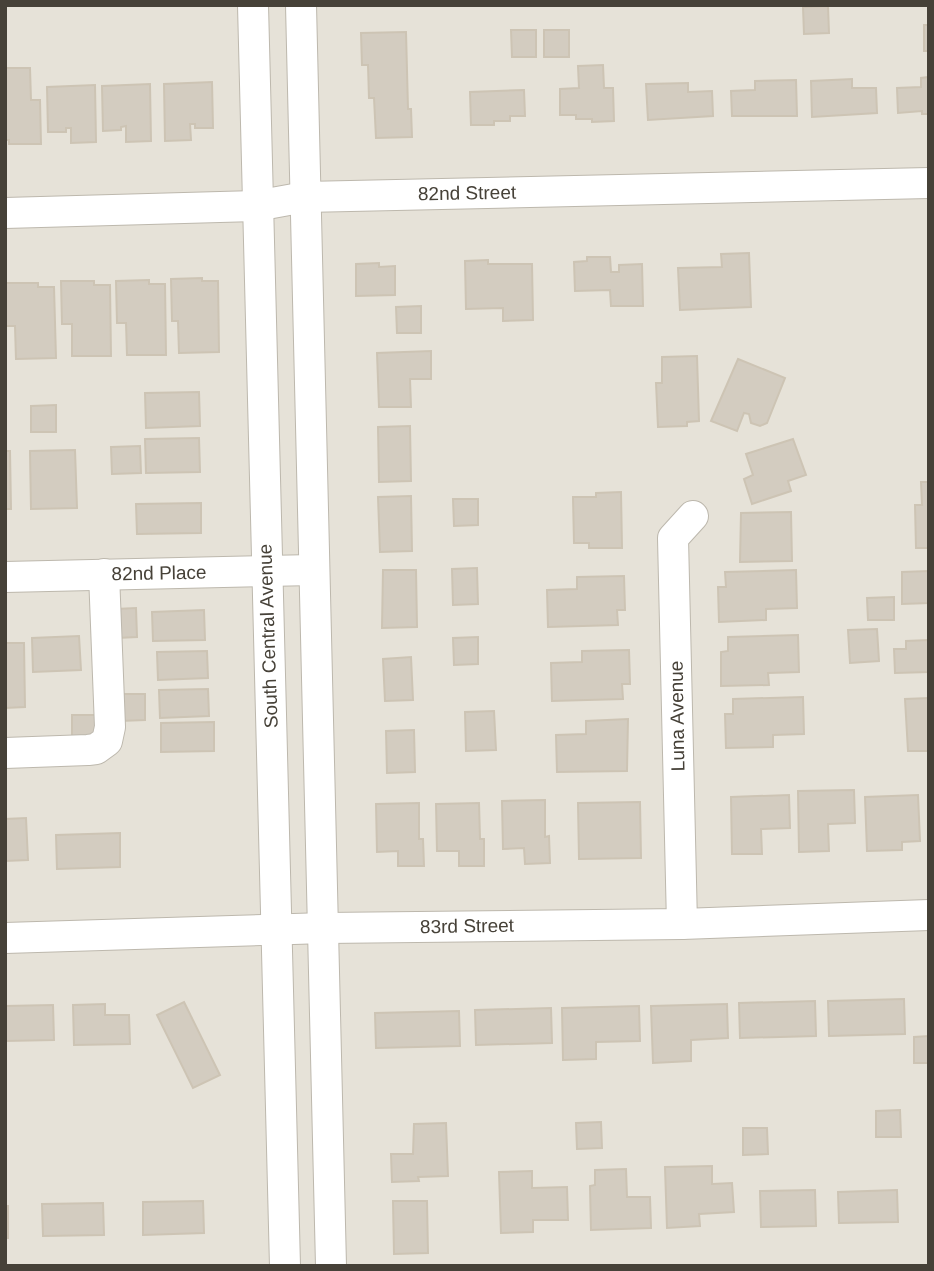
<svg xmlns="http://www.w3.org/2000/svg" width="934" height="1271" viewBox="0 0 934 1271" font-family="Helvetica,sans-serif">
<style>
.residential{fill:#e6e2d8}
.building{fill:#d3ccc0;stroke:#cdc4b4;stroke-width:2}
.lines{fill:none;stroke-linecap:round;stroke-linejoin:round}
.minor-casing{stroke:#bdb8ad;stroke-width:32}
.minor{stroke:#fff;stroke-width:30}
.labels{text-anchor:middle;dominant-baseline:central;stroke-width:6;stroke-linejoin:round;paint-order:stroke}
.street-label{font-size:19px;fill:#464138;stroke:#fff}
</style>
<rect width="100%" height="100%" fill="#f3f0e9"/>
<rect class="residential" x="5" y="5" width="924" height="1261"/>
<g class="building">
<path d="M828,6l1,27 -25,1 -1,-27z"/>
<rect x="924" y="25" width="5" height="26"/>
<path d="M511,30h25v27h-24z"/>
<rect x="544" y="30" width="25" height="27"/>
<path d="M406,32l2,77h3l1,28 -36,1 -2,-40h-5l-1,-33h-6l-1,-32z"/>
<path d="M603,65l1,23h9l1,33 -22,1v-3h-16v-4h-16v-26l19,-1 -1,-22z"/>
<path d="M5,68h25l1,32h9l1,44h-32v-4h-4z"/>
<path d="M929,77v37h-7v-3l-24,2 -1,-25 24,-1v-9z"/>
<path d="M852,79v9h24l1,25 -65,4 -1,-36z"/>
<path d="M796,80l1,36h-65l-1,-25 24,-1v-9z"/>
<path d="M212,82l1,46h-18v-4h-5l1,16 -26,1 -1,-57z"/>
<path d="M688,83v9l24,-1 1,25 -65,4 -2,-36z"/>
<path d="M150,84l1,57 -25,1v-16l-5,1v3l-18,1 -1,-45z"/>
<path d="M95,85l1,57 -25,1v-15h-5v4h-18l-1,-45z"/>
<path d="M524,90l1,26h-15v5h-16v4h-23l-1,-33z"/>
<path d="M749,253l2,54 -71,3 -2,-42 44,-1 -1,-13z"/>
<path d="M587,257h23l1,15h8v-7l23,-1 1,42h-32l-1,-16 -35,1 -1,-29 13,-1z"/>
<path d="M488,260v4h44l1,56 -30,1v-13l-37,1 -1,-48z"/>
<path d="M379,263v4l16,-1v29l-39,1v-32z"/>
<path d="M202,278v3h16l1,71 -40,1 -1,-32h-6l-1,-42z"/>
<path d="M149,280v4h16l1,71h-39l-1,-32h-9l-1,-42z"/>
<path d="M61,281h33v4h16l1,71h-39v-32h-10z"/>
<path d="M5,283h33v4h16l2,71 -40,1 -1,-33h-9z"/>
<path d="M421,306v27h-24l-1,-26z"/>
<path d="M431,351v28h-21l1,28h-32l-2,-54z"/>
<path d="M697,356l2,65 -12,1v4l-29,1 -2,-44h6v-26z"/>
<path d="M738,359l47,19 -18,45 -7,3 -9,-3 -2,-9 -5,-1 -7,18 -26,-10z"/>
<path d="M199,392l1,34 -54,2 -1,-35z"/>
<path d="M56,405v27h-25v-26z"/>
<path d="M410,426l1,55 -32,1 -1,-55z"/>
<path d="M199,438l1,34 -54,1 -1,-34z"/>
<path d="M793,439l13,36 -18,6 3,10 -39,13 -8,-25 9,-4 -7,-21z"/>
<path d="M140,446l1,27 -29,1 -1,-27z"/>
<path d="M75,450l2,58 -46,1 -1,-58z"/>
<path d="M5,451h5l1,58h-6z"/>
<path d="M921,482h8v66h-13l-1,-43h7z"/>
<path d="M621,492l1,56h-33v-5h-15l-1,-46h23v-4z"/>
<path d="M411,496l1,55 -32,1 -2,-55z"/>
<path d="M453,499h25v26l-24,1z"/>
<path d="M201,503v30l-64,1 -1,-30z"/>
<path d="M791,512l1,49 -52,1 1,-49z"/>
<path d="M477,568l1,36 -25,1 -1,-36z"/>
<path d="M383,570h33l1,57 -35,1z"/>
<path d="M796,570l1,38 -31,1v11l-47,2 -1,-35h8l-1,-15z"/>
<path d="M929,571v32l-27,1v-32z"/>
<path d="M624,576l1,34h-8l1,15 -70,2 -1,-37 30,-1v-12z"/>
<path d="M894,597v23h-26l-1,-22z"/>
<path d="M136,608l1,29 -20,1 -1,-29z"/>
<path d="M204,610l1,30 -52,1 -1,-29z"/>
<path d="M877,629l2,32 -29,2 -2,-33z"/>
<path d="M798,635l1,37 -31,1 1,12 -48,1v-34l7,-1v-14z"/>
<path d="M79,636l2,34 -48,2 -1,-34z"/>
<path d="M478,637v27l-24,1 -1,-27z"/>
<path d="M929,640v32l-34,1 -1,-24h12v-8z"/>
<path d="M5,643h19l1,64 -20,1z"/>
<path d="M629,650l1,34h-8l1,15 -71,2 -1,-38 31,-1v-11z"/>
<path d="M207,651l1,27 -50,2 -1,-28z"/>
<path d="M411,657l2,43 -28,1 -2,-42z"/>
<path d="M208,689l1,27 -49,2 -1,-28z"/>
<path d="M120,694h25v26l-25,1z"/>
<path d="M803,697l1,37 -31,1v12l-47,1 -1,-34h8v-15z"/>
<path d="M929,698v53h-21l-3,-52z"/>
<path d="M494,711l2,39 -30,1 -1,-39z"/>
<path d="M72,715h24l1,26 -25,1z"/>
<path d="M628,719l-1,52 -70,1 -1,-37 30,-1v-13z"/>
<path d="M214,722v29l-53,1v-29z"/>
<path d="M414,730l1,42 -28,1 -1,-42z"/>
<path d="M854,790l1,33 -27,1 1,27 -30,1 -1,-61z"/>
<path d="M789,795l1,33 -29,1 1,25h-30l-1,-57z"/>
<path d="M918,795l2,46 -18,1v8l-35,1 -2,-54z"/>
<path d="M545,800v37l4,-1 1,27 -25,1 -1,-16 -21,1 -1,-48z"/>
<path d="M640,802l1,56 -62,1 -1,-56z"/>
<path d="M419,803v36h4l1,27h-26v-15l-21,1 -1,-48z"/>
<path d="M479,803l1,36h4v27h-25v-15h-22l-1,-47z"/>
<path d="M26,818l2,42 -23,1v-42z"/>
<path d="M120,833v34l-63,2 -1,-34z"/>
<path d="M904,999l1,35 -76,2 -1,-35z"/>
<path d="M815,1001l1,35 -76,2 -1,-35z"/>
<path d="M184,1002l36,73 -27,13 -36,-73z"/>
<path d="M105,1004v11h24l1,29 -56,1 -1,-40z"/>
<path d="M727,1004l1,34 -37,2v21l-38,2 -2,-57z"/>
<path d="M53,1005l1,35 -49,1v-35z"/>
<path d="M639,1006l1,35 -44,1v17l-33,1 -1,-52z"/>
<path d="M551,1008l1,35 -76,2 -1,-35z"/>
<path d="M459,1011l1,35 -84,2 -1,-35z"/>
<path d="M929,1036v27h-15v-26z"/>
<path d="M900,1110l1,27h-25v-26z"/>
<path d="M601,1122l1,26 -25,1 -1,-26z"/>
<path d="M446,1123l2,53 -30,1 1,4 -27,1 -1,-28h22l1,-30z"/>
<path d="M743,1128h24l1,26 -25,1z"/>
<path d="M712,1166v18l20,-1 2,29 -35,2 1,12 -33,2 -2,-61z"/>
<path d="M626,1169l1,28h23l1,31 -60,2 -1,-44 5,-1v-15z"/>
<path d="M532,1171v17l35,-1 1,33h-35v12l-32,1 -2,-61z"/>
<path d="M815,1190l1,36 -55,1 -1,-36z"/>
<path d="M897,1190l1,32 -59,1 -1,-31z"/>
<path d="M203,1201l1,32 -61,2v-33z"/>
<path d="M393,1201h34l1,52 -34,1z"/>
<path d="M103,1203l1,32 -61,1 -1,-32z"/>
<rect x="5" y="1206" width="3" height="32"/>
</g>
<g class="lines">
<defs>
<g id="minor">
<path d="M253,5l32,1261"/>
<path d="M301,5l30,1261"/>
<path d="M5,213l251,-7 49,-9 624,-14"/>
<path d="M5,577l309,-7"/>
<path d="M5,753l83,-3 8,-1 11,-8 3,-14 -6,-153"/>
<path d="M682,924l-9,-386 20,-22"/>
<path d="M5,938l320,-10 357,-4 247,-9"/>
</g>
</defs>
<use href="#minor" class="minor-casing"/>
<use href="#minor" class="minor"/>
</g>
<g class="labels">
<g class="street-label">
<text transform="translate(467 193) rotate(-1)">82nd Street</text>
<text transform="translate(159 573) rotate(-1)">82nd Place</text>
<text transform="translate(268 636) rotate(-92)">South Central Avenue</text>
<text transform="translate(677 716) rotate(-91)">Luna Avenue</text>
<text transform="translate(467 926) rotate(-1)">83rd Street</text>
</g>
</g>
<rect width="934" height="1271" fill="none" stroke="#464138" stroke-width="14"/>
</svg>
